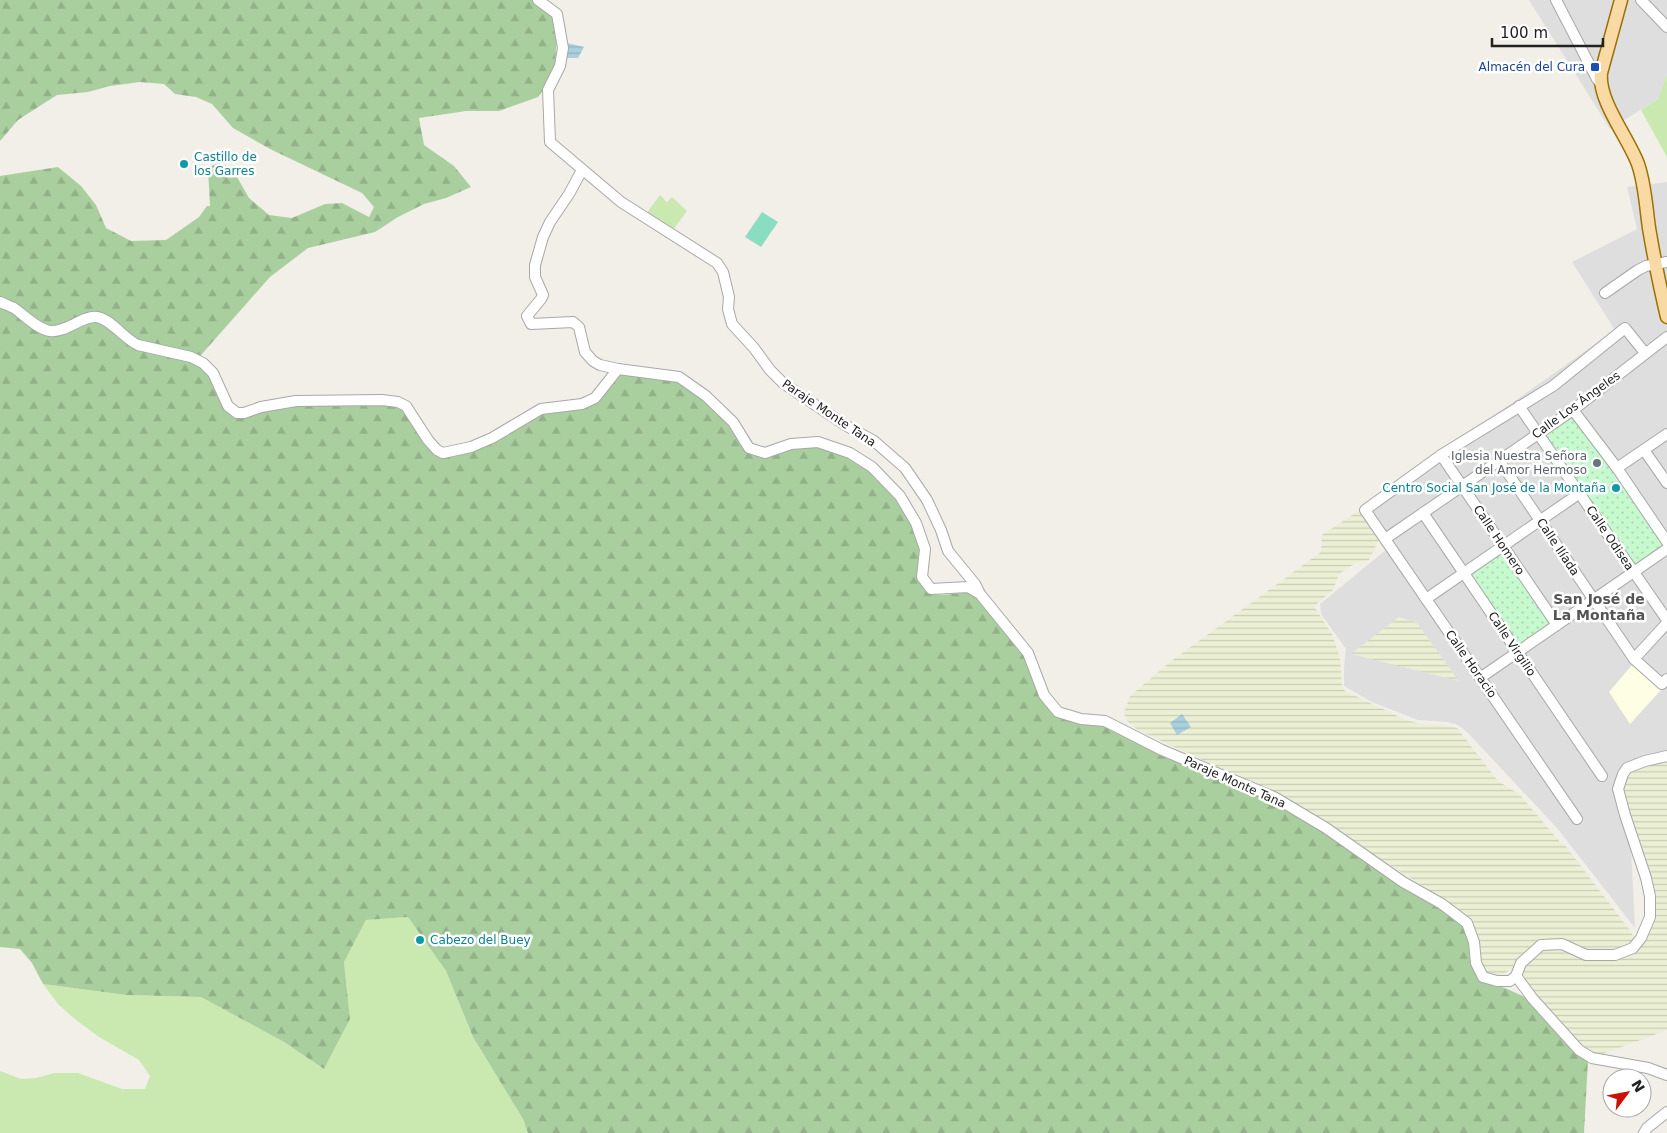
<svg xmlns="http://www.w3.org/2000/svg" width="1667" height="1133" viewBox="0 0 1667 1133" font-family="'DejaVu Sans',sans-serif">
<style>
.residential{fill:#dfdede}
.education{fill:#fdfee4}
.farmland{fill:url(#farmland-rules)}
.grass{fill:#c9e9b0}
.forest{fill:url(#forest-firs)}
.park{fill:url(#park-dots)}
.pitch{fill:#89dec2}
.water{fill:url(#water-rules)}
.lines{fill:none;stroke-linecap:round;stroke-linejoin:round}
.minor-casing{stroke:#a8a8a8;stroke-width:12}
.major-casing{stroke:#9b7104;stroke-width:15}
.minor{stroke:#fff;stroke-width:10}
.major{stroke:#fadaa4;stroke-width:12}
.transit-dot{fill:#1a4fb4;stroke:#fff;stroke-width:2}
.culture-dot{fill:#0f9aa8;stroke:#fff;stroke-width:2}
.worship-dot{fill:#6b7280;stroke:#fff;stroke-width:2}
.labels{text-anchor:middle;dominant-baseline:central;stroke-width:5;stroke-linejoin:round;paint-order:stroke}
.transit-label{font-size:12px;fill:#164399;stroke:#fff;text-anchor:end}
.culture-label{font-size:12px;fill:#0d838f;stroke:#fff;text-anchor:start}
.street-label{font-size:12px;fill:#212121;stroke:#fff}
.worship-label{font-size:12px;fill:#5b616d;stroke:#fff;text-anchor:end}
.neighbourhood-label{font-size:14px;font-weight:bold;fill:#545454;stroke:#fff}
</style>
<defs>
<pattern id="farmland-rules" width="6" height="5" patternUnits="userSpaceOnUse" patternTransform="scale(1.25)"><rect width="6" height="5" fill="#ebefd4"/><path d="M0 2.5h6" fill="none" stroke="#c9cdb6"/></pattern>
<pattern id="forest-firs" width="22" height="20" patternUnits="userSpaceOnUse" patternTransform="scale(1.25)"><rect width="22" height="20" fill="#aacf9e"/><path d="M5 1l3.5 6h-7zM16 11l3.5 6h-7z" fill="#92b188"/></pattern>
<pattern id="park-dots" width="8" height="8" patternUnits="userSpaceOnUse" patternTransform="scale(1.25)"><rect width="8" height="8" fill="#c7f9ce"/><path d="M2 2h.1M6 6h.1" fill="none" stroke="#abd5b1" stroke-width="1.8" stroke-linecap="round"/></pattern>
<pattern id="water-rules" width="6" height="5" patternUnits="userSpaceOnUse" patternTransform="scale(1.25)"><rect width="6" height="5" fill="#aacfdd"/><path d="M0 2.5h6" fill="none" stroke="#92b1bd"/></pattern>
</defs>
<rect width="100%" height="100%" fill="#f1efe8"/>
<g class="residential">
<path d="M1529,0h138v74l-9,25 -48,30z"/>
<path d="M1667,182v576l-40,11 8,159 -78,-100 -89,-95 -10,-8 -11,-3 -29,-2 -46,-18 -28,-16v-19l2,-18 -25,-35 -1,-10 67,-55 -25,-40 253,-179 -43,-68 65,-33 -10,-42z"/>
</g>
<path class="education" d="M1632,665l29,25 -31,34 -21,-32z"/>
<g class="farmland">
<path d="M1360,510l19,29 -10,21 -15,4 -15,10 -6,16 -19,16 19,30 7,23 2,27 3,5 61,29 16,4 21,1 14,3 41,53 21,13 42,49 3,1 68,89 1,4 -1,4 -9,6 -8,3 -18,1 -14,-2 -28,-10 -9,1 -11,4 -9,7 -14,18 -16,9 -11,-6 -24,-59 -29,-21 -126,-81 -33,-18 -135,-63 -11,-9 -3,-8 6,-17 40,-34 151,-110 1,-17z"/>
<path d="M1399,617l18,6 42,58 -108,-27z"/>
<path d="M1667,756v274l-75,28 -76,-82 25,-31 21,-1 24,11h29l26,-17 9,-42 -31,-99 4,-23z"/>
</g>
<g class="grass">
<path d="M1667,74v83l-26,-47 17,-11z"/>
<path d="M660,195l7,7 5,-5 15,14 -14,19 -27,-16z"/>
<path d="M408,917l38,54 27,66 50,82 5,14h-528v-62l21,8 15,-1 18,-5h24l44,16h23l5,-13 -11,-16 -40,-23 -23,-17 -18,-16 -15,-20 83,11 75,2 83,45 40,27 26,-50 -6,-57 22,-42z"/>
</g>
<path class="forest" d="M0,0h534l18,15 5,22 -3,38 -16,22 -39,14h-33l-47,7 5,27 30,21 17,21 -25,11 -22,6 -26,13 -23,15 -67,16 -38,29 -76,86 11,6 26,43 58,-7 101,-1 12,5 33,45 35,-4 29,-9 17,-13 26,-15 21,-4h19l13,-6 26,-29 43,4 17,5 26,18 22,23 16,21 16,13c12,-3 24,-10 36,-13 26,-5 78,23 94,43 5,6 24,38 27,46 4,13 0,40 4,49 2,4 7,8 10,11l11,1 27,-3 12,10 41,47 27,58 59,19 52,29 111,44 154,99 40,30 4,24 18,31 17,5 22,10 61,62 -4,73h-1056l-5,-14 -50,-82 -27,-66 -38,-54 -42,3 -22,42 6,57 -26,50 -40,-27 -83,-45 -75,-2 -83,-11 -11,-21 -12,-14 -20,-2v-771l58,-9 23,19 15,19 10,23 25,13 35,-1 33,-23 8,-11h3l-2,-38 12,-6 13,8 16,28 20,17 23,3 33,-14 17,-1 27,14 5,-10 -12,-14 -92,-44 -37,-21 -21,-24 -16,-7 -21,-3 -11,-10 -24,-2 -30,4 -22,6 -31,3 -39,25 -18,21z"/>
<g class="park">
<path d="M1573,410l94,139 -34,23 -95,-139z"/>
<path d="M1503,546l54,79 -39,27 -54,-79z"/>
</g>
<path class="pitch" d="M762,212l16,10 -17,25 -16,-10z"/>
<g class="water">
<path d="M567,43l17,4 -6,11h-13z"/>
<path d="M1182,714l9,13 -14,8 -7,-12z"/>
</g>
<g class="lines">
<defs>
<g id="minor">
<path d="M538,0l19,14 6,34 -3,18 -12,24 2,52 71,60 96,61 6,9 6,25 -1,12 4,15 22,24 16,22 13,13 62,42 29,16 31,27 22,32 14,30 7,21 27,33 4,8"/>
<path d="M1556,0l41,79 4,5"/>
<path d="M1641,0l26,27"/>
<path d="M582,170l-13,24 -19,28 -7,15 -8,28v12l8,18 -2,4 -14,17 4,8 42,-2 6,5 6,25 8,9 7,4 18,4 61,8 27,19 27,26 16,26 16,5 26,-9 27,-2 32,11 22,14 28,29 16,27 9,26 -3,28 9,12 37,-2 12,7 48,59 16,42 14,17 23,7 24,2 57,29 112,47 52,31 77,54 39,22 25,19 7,19 2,21 7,14 14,4h13l6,-5 5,-13 20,-18 21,-1 24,11h29l18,-7 8,-10 9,-21v-21l-4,-18 -21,-63 -7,-26 5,-15 4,-6 18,-7 22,-5"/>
<path d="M1605,293l33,-23 8,-4 21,-4"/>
<path d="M0,302c5,2 9,4 14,6 10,7 23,21 36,23 16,2 33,-16 47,-14 14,2 27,22 41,28l53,12 12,6 10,10 15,33 9,7h7l17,-6 35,-6 86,-1 16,2 8,4 22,34 9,10 6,3 28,-6 21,-9 49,-29 41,-5 13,-6 23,-29"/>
<path d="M1519,406l148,214"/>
<path d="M1573,410l44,58 50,74"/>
<path d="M1644,450l23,33"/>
<path d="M1441,455l116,170"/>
<path d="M1499,460l135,199 28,25 5,-5"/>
<path d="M1617,468l50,-34"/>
<path d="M1423,513l179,263"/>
<path d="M1385,539l188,-129 94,-73"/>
<path d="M1426,599l154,-106"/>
<path d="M1634,659l33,-36"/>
<path d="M1480,678l187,-129"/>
<path d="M1577,819l-212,-309 76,-55 112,-69 72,-58 20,25"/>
<path d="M1516,976l17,23 46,51 13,8 56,10 19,7"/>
<path d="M1644,1133l3,-5 20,-16"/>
</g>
<path id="major" d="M1621,0l-20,73c-3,28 27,64 37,91 7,20 8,43 11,64 5,30 11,59 18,89"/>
</defs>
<use href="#minor" class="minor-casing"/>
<use href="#major" class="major-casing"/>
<use href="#minor" class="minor"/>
<use href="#major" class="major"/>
</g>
<rect class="transit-dot" x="1590" y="62" width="10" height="10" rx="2.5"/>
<g class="culture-dot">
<circle cx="184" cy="164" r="5"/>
<circle cx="1616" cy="488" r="5"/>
<circle cx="420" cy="940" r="5"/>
</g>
<circle class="worship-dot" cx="1597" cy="463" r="5"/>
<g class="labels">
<g class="transit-label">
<text x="1585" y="67">Almacén del Cura</text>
</g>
<g class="culture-label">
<text x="194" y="157">Castillo de<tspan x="194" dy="14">los Garres</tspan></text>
<text x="1606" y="488" text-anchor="end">Centro Social San José de la Montaña</text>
<text x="430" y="940">Cabezo del Buey</text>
</g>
<g class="street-label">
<text transform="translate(1576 405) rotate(-36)">Calle Los Ángeles</text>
<text transform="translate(829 413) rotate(34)">Paraje Monte Tana</text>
<text transform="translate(1610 538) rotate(56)">Calle Odisea</text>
<text transform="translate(1499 540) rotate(56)">Calle Homero</text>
<text transform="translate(1558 547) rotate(56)">Calle Ilíada</text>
<text transform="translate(1512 644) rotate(56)">Calle Virgilio</text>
<text transform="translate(1471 664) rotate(55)">Calle Horacio</text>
<text transform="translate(1235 782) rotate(24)">Paraje Monte Tana</text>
</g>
<g class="worship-label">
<text x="1587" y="456">Iglesia Nuestra Señora<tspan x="1587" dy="14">del Amor Hermoso</tspan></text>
</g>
<g class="neighbourhood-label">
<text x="1599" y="599">San José de<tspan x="1599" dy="16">La Montaña</tspan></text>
</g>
</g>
<g transform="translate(1627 1093) rotate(58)"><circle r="24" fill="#ffffff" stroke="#a6a6a6"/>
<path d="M0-4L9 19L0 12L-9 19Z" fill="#cd1005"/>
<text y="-8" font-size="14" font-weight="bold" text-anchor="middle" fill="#212121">N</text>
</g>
<path d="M1492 38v8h111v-8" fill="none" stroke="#212121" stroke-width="2.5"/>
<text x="1500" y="38" font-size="15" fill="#212121" stroke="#ffffff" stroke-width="4" paint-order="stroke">100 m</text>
</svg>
